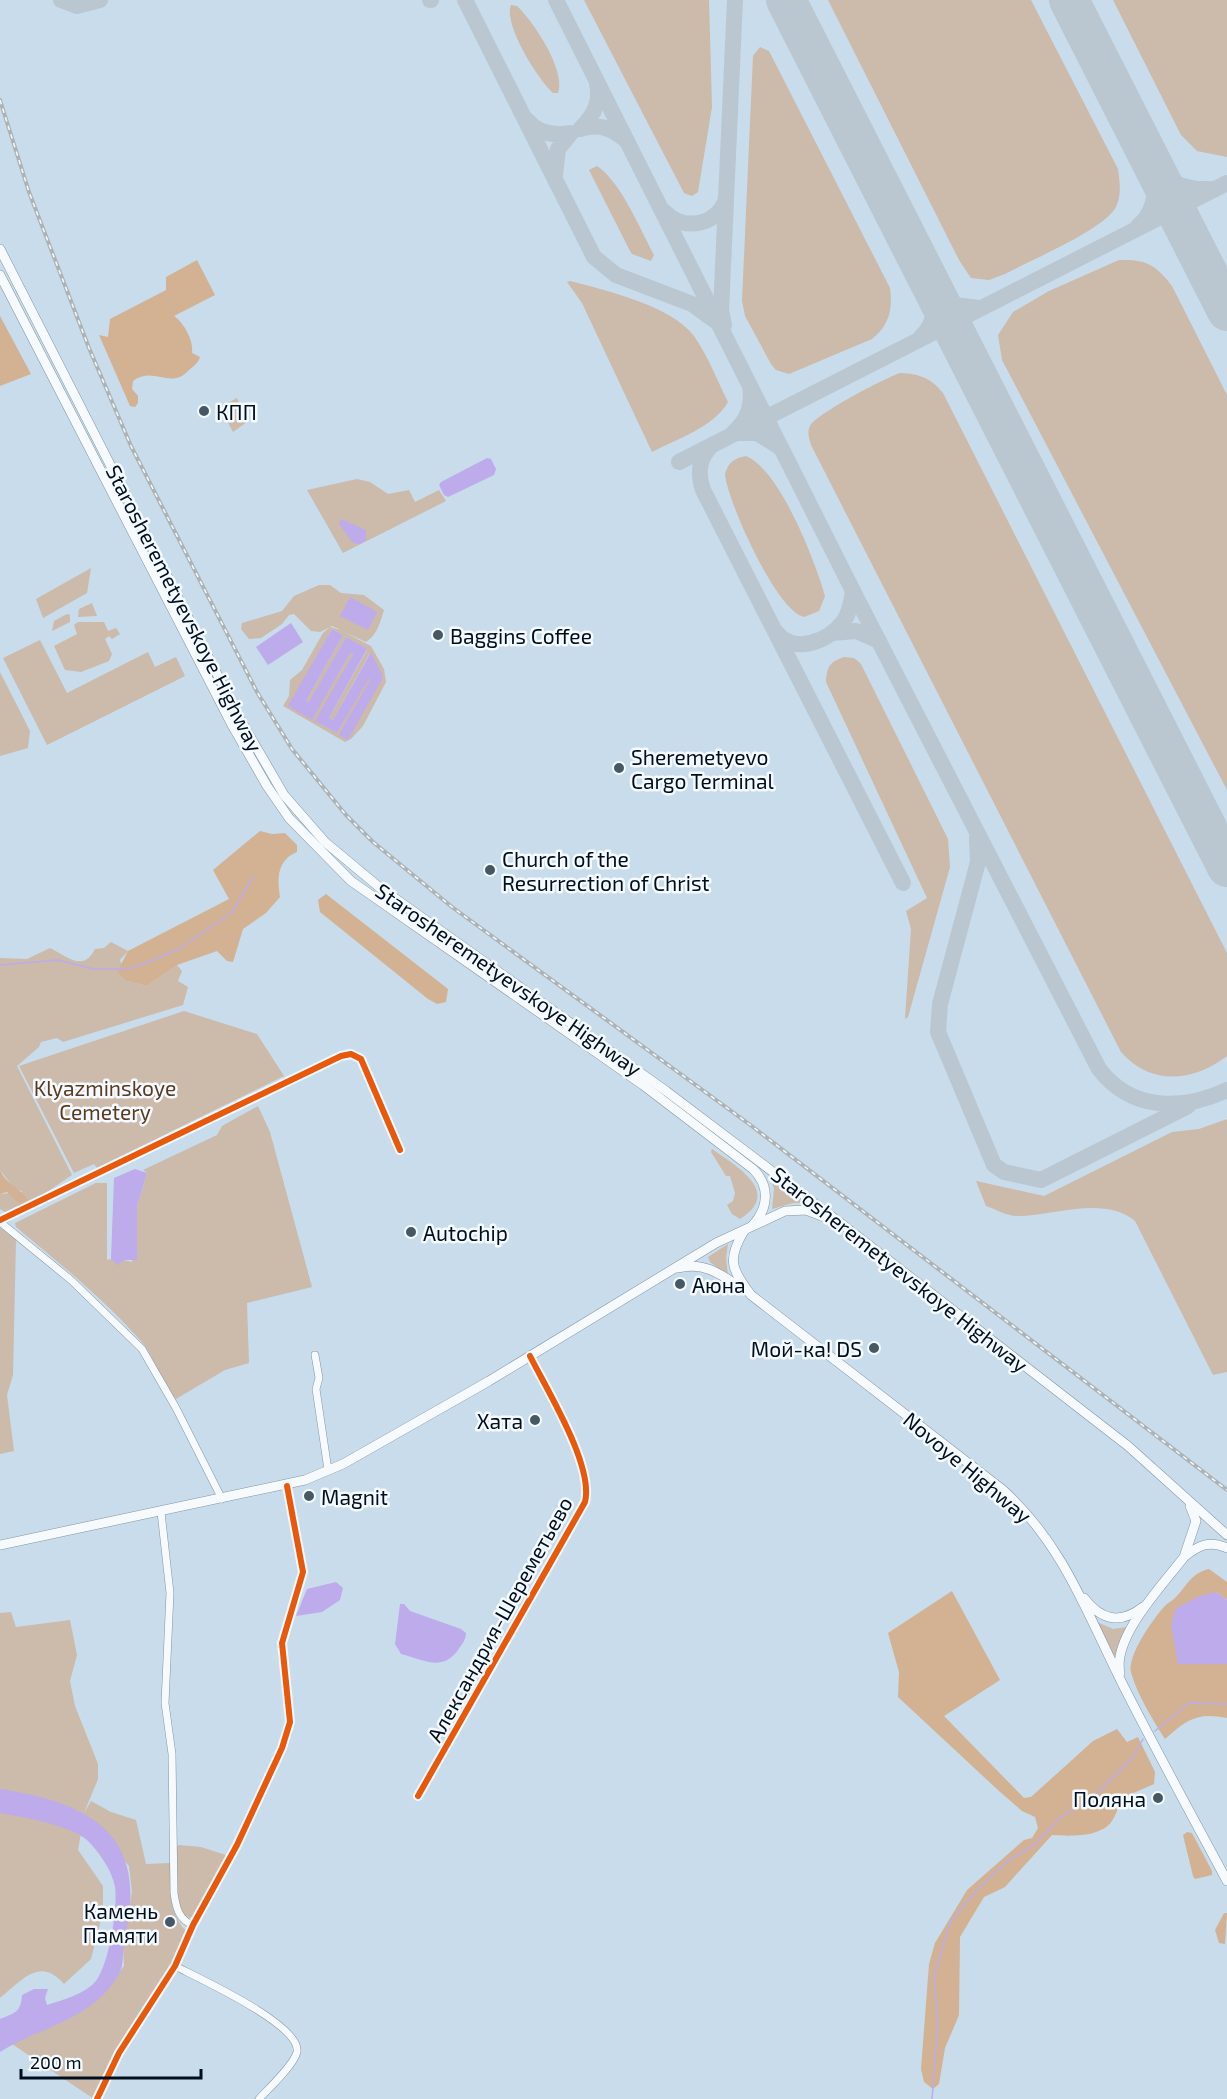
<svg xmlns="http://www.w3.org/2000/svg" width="1227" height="2099" viewBox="0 0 1227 2099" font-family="'Exo 2',sans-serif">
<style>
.green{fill:#ccbaab;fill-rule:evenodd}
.forest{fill:#d2b292}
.water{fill:#bdabec}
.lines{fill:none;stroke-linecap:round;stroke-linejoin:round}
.stream{stroke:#bdabec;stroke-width:1.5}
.taxiway{stroke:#bac7d0;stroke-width:16}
.runway{stroke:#bac7d0;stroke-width:40}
.minor-casing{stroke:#8094a3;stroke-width:8}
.major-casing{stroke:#8094a3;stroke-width:10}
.minor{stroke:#f7fafc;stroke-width:7}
.major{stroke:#f7fafc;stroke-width:9}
.rail-casing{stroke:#adb2b5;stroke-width:4}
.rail{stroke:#f4faff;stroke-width:1.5;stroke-dasharray:4.5;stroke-linecap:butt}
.cycleway-casing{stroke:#f4faff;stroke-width:10}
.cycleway{stroke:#e8590c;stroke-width:6}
.poi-dot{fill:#465766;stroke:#f4faff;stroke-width:2}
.labels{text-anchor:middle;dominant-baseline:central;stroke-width:5;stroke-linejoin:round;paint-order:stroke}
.poi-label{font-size:21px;fill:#000f1f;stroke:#f4faff;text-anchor:start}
.street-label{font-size:21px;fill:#000f1f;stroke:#f4faff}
.park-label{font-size:21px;fill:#5b3b1e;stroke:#f4faff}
</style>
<rect width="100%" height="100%" fill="#c8dceb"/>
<g class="green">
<path d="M584,0h125l3,107 -14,85 -6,4 -8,-3z"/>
<path d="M828,0h203l87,169c2,13 4,30 -4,41 -16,22 -83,50 -109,64l-16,6 -18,-2 -12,-18z"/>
<path d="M1113,0h114v157l-30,-6 -16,-16z"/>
<path d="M511,5l6,1c16,15 49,64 41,87h-5c-15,-13 -50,-69 -42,-88z"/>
<path d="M760,47l9,4 121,237c3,22 -1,37 -18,51l-83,35 -13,-4 -5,-6 -26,-48 -3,-15 11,-245z"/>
<path d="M597,166c24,16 43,63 57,89l-3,6 -19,-7 -3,-5 -40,-79z"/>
<path d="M1119,260c27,-1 37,5 53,26l55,109v395l-225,-430 -4,-25 15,-23 36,-21z"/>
<path d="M570,281c35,9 102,25 124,55 14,20 23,44 34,66 -15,26 -50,36 -76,50l-70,-149 -15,-21z"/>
<path d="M900,373c19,1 30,4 43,20l284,560v103c-34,26 -76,30 -106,-4l-310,-607c-2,-7 -4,-13 -1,-19 6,-12 75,-48 90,-53z"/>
<path d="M237,398l10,24 -14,10 -13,-25z"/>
<path d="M746,456c34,14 69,105 79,140l-6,15 -15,6c-27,-5 -77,-116 -79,-143 3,-11 9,-16 21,-18z"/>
<path d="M357,479l13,3 18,12 21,-4 6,12 24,-12 7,11 -103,52 -36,-63z"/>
<path d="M91,568l-4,25 -44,25 -7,-19z"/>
<path d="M319,585h11l11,8 23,2 20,15c-4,12 -6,24 -18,32l-24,-11 29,15 13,23 2,13 -23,44 -12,13 -6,3 -62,-36 6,-10 1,-16 12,-10 21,-37 7,-6 11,3 -9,-4 -12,6 -9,-1 -17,-17 -5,1 -7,9 -21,14 -12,1 -8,-10 1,-6 40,-12 12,-15zM332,629l11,6 -37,66 3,2 37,-66 21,13 -38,68 4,2 37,-67 13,25h-15l-31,55 -21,-12 37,-67 -3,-1 -38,66 -23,-13z"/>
<path d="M92,603l5,13 -19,1 1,-8z"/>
<path d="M67,614l3,1v7l-18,9 2,-10z"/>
<path d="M78,622h26l4,9 8,-3 4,6 -8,5 -3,-3 -4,3 7,15 -3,7 -28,11 -16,-2 -11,-24 23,-12 -3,-9z"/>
<path d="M40,640l27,53 81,-41 7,15 21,-10 9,19 -138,69 -44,-87z"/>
<path d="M844,657l10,1 7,6 87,175 2,28 -42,150 -3,2 6,-90 -5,-18 21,-13 -101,-216c1,-15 3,-20 18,-25z"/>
<path d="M0,672l30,59 -2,17 -28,8z"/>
<path d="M111,942l17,9 -8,9 7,21 20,5 30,-21 5,6 -4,10 10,6 -5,18 -120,37 -6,-4 -16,4 -2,5 -22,19 55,109 -34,23 -31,15 -7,-4v-15l23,-2 -9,-4 -14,-18v-212l27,1 23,-11c17,8 33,25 45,1l9,-1z"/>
<path d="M184,1011l73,23 27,42 -187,92 -3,-4 -20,9 -55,-107z"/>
<path d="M258,1106l12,26 42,155 -65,16 2,60 -24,7 -49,29c-14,-13 -21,-43 -36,-59 -37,-42 -81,-77 -124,-113l-1,-4 81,-40h11v77l4,-1 7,5 6,-4 8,2 5,-56 10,-33 -4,-3 74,-35 5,-9z"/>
<path d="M1227,1119v253l-14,3 -78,-154c-31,-26 -81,-5 -118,-5 -10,0 -22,-7 -31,-10l-10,-25 68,15 128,-64 27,-3z"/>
<path d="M712,1149c24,17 71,43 28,70l-8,-5 -5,-9 6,-4 2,-8 -5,-17h-4l-15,-24z"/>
<path d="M769,1175v-1l37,29h-13l-21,6 2,-20z"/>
<path d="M0,1228l16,11 -3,136 -6,20 7,56 -14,3z"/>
<path d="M728,1244l-2,14 2,17 -18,-13 -2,-5z"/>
<path d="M11,1612l5,15 54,-7 7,35 -7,26 5,25 23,58v15l-14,34 7,-12 20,11 25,8 10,44 25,-1c-1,24 -3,51 16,69l-15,33 -46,69 -32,65 -82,-55 70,-33 19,-15 23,-30 -1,-19 9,-55 -3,-26 -45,-51 -6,35 25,36v26l-12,47 -27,25c-24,-28 -42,-4 -64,14v-385z"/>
<path d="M1097,1622l16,7 14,-2 -13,30z"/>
<path d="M179,1845l22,2 28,9 -35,60 -4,2 -8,-5 -5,-18 -1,-48z"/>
</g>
<g class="forest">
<path d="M197,260l18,35 -41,21c10,7 20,25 18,37l8,4c-3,8 -7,9 -13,15 -17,17 -34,-6 -54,9l-1,8 6,7v7l-3,4 -5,-1 -31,-71 9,2 2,-18 56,-29v-13z"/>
<path d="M0,316l31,58 -31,12z"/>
<path d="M260,831l12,3 13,-1 12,12v7c-20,8 -20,27 -17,45l-14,16 -23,16 -10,33 -6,-1 -10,-10 -40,14 -30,21 -20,-5 -10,-9 11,-21 101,-52 -16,-29z"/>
<path d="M326,894l122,95 -2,13 -9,2 -9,-5 -108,-87 -2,-12z"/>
<path d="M0,1170c5,13 20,18 28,30l-7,5 -14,-13 -7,2z"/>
<path d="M1209,1569l18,13v18l-11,-8 -38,72h49v54c-29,-6 -40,1 -62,21 -11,-17 -29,-47 -34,-67 -4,-16 22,-53 33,-65 3,-4 7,-5 11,-9 12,-12 16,-25 34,-29z"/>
<path d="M952,1591l48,89 -56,36 80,82 7,-1 62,-56 24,-12 10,13 11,-5 17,35 -1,12 -32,14c-3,7 -6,17 -10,23 -12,17 -43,15 -60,14l-47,52 -21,10 -24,40 -1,78 -14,33 -6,36 -6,5 -9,-7 -3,-13 8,-105 6,-21 32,-53 57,-50 8,-2 6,-10 -3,-11 -13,-6 -23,-20 -101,-94 1,-25 -11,-39z"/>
<path d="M1187,1832l5,1 20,38v4l-17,4 -2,-3 -10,-41z"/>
<path d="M1224,1913h3l-2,31 -6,-1 -4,-13z"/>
</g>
<g class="water">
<path d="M487,458l4,1 5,10 -2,6 -46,22 -4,-2 -5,-10 2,-3z"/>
<path d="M341,519l25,11v10l-6,4 -7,-1 -14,-19z"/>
<path d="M350,597l27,15 -9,18 -28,-14z"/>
<path d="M291,623l12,19 -35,23 -12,-18z"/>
<path d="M332,629l11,6 -37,66 3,1 37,-65 21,12 -38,69 4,2 38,-68 12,25 -35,63 -9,-5 31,-55 -1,-2 -32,55 -22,-12 38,-67 -3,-1 -38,67 -24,-14z"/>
<path d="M135,1169l12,4 -10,33v54h-13l-6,5 -7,-6 3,-81z"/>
<path d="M336,1582l7,6 -3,12 -18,12 -26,4 11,-27z"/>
<path d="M1216,1592l11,8v64h-49l-7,-39 5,-17 24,-12z"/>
<path d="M400,1604h4l6,7 51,18 5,4c0,7 -4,11 -8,17 -16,22 -34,10 -57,4l-6,-10z"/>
<path d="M0,1789c87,13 148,44 126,143 -7,33 4,33 -22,62 -27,28 -71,37 -104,58v-33c15,-6 21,-7 22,-24l12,-6h14l-3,9 2,7c16,-5 38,-11 49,-24 13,-17 22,-73 19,-94 -3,-17 -16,-35 -28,-47 -17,-15 -64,-23 -87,-27z"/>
</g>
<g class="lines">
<g class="stream">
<path d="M0,965l58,-5 35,9h35l20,-7 31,-13 52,-36 22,-36"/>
<path d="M1155,1731l34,-28 38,1"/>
<path d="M932,2099l6,-79 -4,-43 16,-55 27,-32 32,-30 25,-15 27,-28 38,-26 34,-34 10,-18"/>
</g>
<g class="taxiway">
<path d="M61,0l16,6 23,-6"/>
<path d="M430,0h1"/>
<path d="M465,0l129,257 22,18 76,29 22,16"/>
<path d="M556,0l297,591 246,478c32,42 84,42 128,21"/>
<path d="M597,83c4,19 -3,33 -17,46 19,-6 31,-1 46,11"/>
<path d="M527,120c11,14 27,16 44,13l-13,16 -3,26"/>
<path d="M665,212c18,20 53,13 61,-13"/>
<path d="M1138,226c17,-13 19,-36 17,-57 16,15 33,21 55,20"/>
<path d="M724,325l-3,-14 14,-311"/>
<path d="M921,337c14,-14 16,-30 12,-49l22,17 24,3"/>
<path d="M750,386c3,19 -2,34 -17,47h24l24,15"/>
<path d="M712,445c-13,13 -15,27 -9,45l200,393"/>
<path d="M679,462l548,-279"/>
<path d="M777,633c17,22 52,8 66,-11 7,-9 8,-20 10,-31"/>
<path d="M832,633l24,-2 23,10"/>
<path d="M977,838l1,24 -38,142 -2,28 56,133 10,7 37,8 147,-74"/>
</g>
<g class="runway">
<path d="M786,0l441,867"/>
<path d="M1069,0l158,311"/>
</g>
<defs>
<g id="minor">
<path d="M0,1220l341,-164 10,-2 10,5 39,91"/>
<path d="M0,1222l71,58 71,69 34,59 46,91"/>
<path d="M315,1355l4,23 -3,11 12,81"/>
<path d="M161,1512l9,81 -5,110 7,51 2,139c2,15 5,27 19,32"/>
<path d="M418,1796l167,-294c9,-36 -38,-112 -55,-146"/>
<path d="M175,1966c23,12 127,59 122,86 -3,13 -28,36 -38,47"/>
<path d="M97,2099l22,-46 56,-87 18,-41 44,-80 45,-97 8,-26 -8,-79 21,-71 -16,-86"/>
</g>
<g id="major">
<path d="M0,249l240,470 44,76 41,47 54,45 287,204 177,134 285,221 99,89"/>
<path d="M0,275l232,450 35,61 22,32 62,63 292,204 110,84c17,17 16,38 0,56"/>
<path d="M744,1231c-17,28 -13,38 7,64l252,195c61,55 85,126 121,197 33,65 68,129 103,194"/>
<path d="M678,1268c27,-7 44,7 66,22"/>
<path d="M0,1545l305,-65 38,-16 146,-83 227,-138 69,-32 21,-1 21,8"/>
<path d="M1185,1554l11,-33 -6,-15"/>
<path d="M1084,1598c17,22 36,27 59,9"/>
<path d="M1120,1673c-8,-36 43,-88 64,-116 15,-12 25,-17 43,-9"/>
</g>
</defs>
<use href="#minor" class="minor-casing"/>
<use href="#major" class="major-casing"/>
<use href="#minor" class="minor"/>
<use href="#major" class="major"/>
<defs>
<path id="rail" d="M0,100l29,92 60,156 42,98 126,246 35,57 54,66 27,27 79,65 297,217 478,366"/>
</defs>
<use href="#rail" class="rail-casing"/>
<use href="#rail" class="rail"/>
<defs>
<g id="cycleway">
<path d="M0,1220l341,-164 10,-2 10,5 39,91"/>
<path d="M418,1796l167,-294c9,-36 -38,-112 -55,-146"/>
<path d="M97,2099l22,-46 56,-87 18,-41 44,-80 45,-97 8,-26 -8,-79 21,-71 -16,-86"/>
</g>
</defs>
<use href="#cycleway" class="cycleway-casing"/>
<use href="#cycleway" class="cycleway"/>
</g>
<g class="poi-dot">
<circle cx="204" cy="411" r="6"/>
<circle cx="438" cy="635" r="6"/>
<circle cx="619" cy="768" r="6"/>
<circle cx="490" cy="870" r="6"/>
<circle cx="411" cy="1232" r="6"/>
<circle cx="680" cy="1284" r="6"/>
<circle cx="874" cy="1348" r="6"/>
<circle cx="535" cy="1420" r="6"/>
<circle cx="309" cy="1496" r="6"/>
<circle cx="1158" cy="1798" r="6"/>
<circle cx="170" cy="1922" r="6"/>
</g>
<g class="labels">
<g class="poi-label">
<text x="216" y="411">КПП</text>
<text x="450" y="635">Baggins Coffee</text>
<text x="631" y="756">Sheremetyevo<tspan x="631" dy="24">Cargo Terminal</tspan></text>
<text x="502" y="858">Church of the<tspan x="502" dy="24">Resurrection of Christ</tspan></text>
<text x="423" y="1232">Autochip</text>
<text x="692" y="1284">Аюна</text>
<text x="862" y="1348" text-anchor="end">Мой-ка! DS</text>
<text x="523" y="1420" text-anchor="end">Хата</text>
<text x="321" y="1496">Magnit</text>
<text x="1146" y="1798" text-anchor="end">Поляна</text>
<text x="158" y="1910" text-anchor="end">Камень<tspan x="158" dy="24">Памяти</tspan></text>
</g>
<g class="street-label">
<text transform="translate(185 608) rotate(63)">Starosheremetyevskoye Highway</text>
<text transform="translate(509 979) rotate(35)">Starosheremetyevskoye Highway</text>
<text transform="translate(900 1269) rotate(38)">Starosheremetyevskoye Highway</text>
<text transform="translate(968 1467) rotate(40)">Novoye Highway</text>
<text transform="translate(499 1619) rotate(-61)">Александрия-Шереметьево</text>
</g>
<g class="park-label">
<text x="105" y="1087">Klyazminskoye<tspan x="105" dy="24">Cemetery</tspan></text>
</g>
</g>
<path d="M21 2069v9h180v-9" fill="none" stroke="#000f1f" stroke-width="3"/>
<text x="30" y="2069" font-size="18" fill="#000f1f" stroke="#f4faff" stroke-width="4.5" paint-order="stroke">200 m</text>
</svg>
